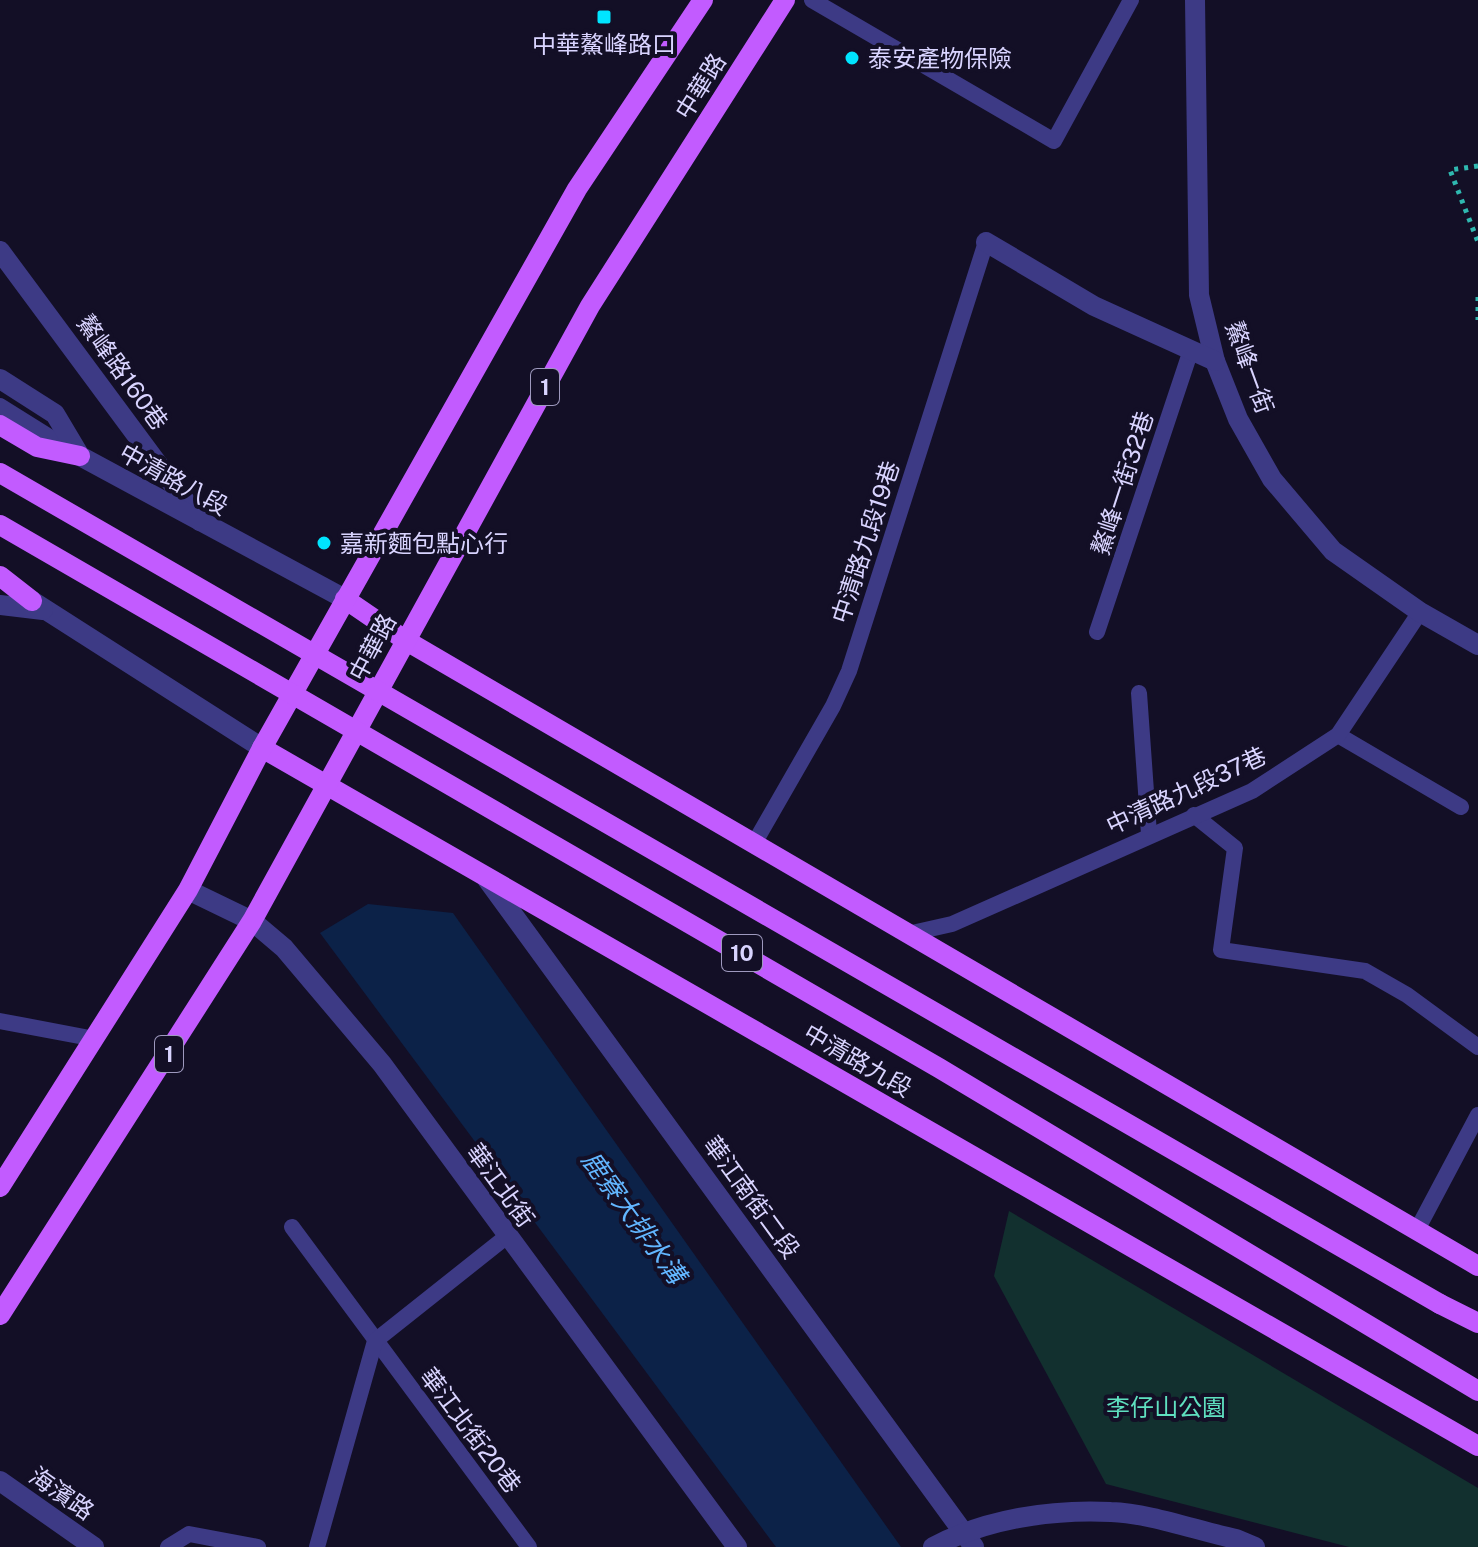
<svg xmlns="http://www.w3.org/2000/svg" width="1478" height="1547" viewBox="0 0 1478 1547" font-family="'Public Sans','Noto Sans TC',sans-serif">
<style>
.green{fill:#12302f}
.water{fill:#0c2248}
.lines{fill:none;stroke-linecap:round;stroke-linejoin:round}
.path{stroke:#2fb8b0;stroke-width:5;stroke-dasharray:4 6;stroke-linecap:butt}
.service{stroke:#3d3a85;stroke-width:16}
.minor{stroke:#3d3a85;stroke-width:20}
.tertiary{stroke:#3d3a85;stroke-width:20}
.primary{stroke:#c25bff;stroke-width:20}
.primary-bridge{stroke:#c25bff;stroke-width:20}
.poi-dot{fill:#00e5ff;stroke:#130f26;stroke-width:3}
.labels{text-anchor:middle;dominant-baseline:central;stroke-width:8;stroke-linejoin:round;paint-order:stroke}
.shield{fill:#130f26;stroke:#9e99be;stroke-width:2}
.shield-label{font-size:22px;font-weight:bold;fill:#d9d4ff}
.poi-label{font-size:24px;fill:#d9d4ff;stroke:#130f26;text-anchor:start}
.street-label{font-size:24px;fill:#d9d4ff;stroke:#130f26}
.park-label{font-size:24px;fill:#5fe0c0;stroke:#130f26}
.water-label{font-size:26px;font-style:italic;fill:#62b6ff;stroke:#130f26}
</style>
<rect width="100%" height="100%" fill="#130f26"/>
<path class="green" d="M1009,1211l469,277v59h-129l-243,-63 -112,-208z"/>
<path class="water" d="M368,904l85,9 448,634h-125l-456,-614z"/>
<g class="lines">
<g class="path">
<path d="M1478,166l-28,4 28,72"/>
<path d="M1478,297v23"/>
</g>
<g class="service">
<path d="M812,0l242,141 77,-141"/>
<path d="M0,406l72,45"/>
<path d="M1097,632l94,-282"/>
<path d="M1139,693l10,141"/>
<path d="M1338,735l123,72"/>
<path d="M1194,815l41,33 -14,102 144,21 42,24 71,52"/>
<path d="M755,842l78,-136 16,-35 137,-429"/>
<path d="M912,933l40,-9 300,-133 86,-56 82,-123"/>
<path d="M0,1021l95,18"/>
<path d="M292,1227l237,320"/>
<path d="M1417,1230l61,-115"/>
<path d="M168,1547l21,-13 69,13"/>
<path d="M317,1547l58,-206 131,-104"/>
</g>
<g class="minor">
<path d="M1195,0l4,295 16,66 23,58 34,60 61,72 87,61 58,33"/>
<path d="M986,242l108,64 121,55"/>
<path d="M0,251l200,270"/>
<path d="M487,879l487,668"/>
<path d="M188,890l64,31 32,27 98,116 355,483"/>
<path d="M933,1547c53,-28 118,-38 178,-35 38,1 87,19 125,27l19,8"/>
</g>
<g class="tertiary">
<path d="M0,379l55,35 25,42 265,143"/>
<path d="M32,601l230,147"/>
<path d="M0,605l43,5"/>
<path d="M0,1481l94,66"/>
</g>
<g class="primary">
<path d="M0,425l37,22 43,9"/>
<path d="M0,576l32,25"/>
<path d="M345,599l60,41 1073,626"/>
<path d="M262,748l1216,698"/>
<path d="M0,1187l188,-297 74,-142 315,-559 126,-189"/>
<path d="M1440,1304l38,19"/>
<path d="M0,1315l252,-394 338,-615 195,-306"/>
</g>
<g class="primary-bridge">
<path d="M0,473l1440,831"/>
<path d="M0,525l939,543 539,323"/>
</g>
</g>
<g class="poi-dot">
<rect x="596" y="9" width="16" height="16" rx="4"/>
<circle cx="852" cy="58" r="8"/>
<circle cx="324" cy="543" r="8"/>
</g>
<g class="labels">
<g class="shield">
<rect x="531" y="369" width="28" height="36" rx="6"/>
<rect x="722" y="935" width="40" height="36" rx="6"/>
<rect x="155" y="1036" width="28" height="36" rx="6"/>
</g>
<g class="shield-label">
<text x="545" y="387">1</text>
<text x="742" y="953">10</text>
<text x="169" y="1054">1</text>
</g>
<g class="poi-label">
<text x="604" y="44" text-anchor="middle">中華鰲峰路口</text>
<text x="868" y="58">泰安產物保險</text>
<text x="340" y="543">嘉新麵包點心行</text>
</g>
<g class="street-label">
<text transform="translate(700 86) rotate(-58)">中華路</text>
<text transform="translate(1250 367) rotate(70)">鰲峰一街</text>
<text transform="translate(123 372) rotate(54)">鰲峰路160巷</text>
<text transform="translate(174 479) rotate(29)">中清路八段</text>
<text transform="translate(1122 483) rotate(-72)">鰲峰一街32巷</text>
<text transform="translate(865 542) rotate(-72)">中清路九段19巷</text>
<text transform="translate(372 647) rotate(-62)">中華路</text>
<text transform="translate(1186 790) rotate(-25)">中清路九段37巷</text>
<text transform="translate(858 1060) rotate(30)">中清路九段</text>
<text transform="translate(501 1185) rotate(54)">華江北街</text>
<text transform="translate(752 1197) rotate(54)">華江南街二段</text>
<text transform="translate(471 1430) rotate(53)">華江北街20巷</text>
<text transform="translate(62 1493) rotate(35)">海濱路</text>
</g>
<g class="park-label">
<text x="1166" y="1407">李仔山公園</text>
</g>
<g class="water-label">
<text transform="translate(634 1217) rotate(54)">鹿寮大排水溝</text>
</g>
</g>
</svg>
